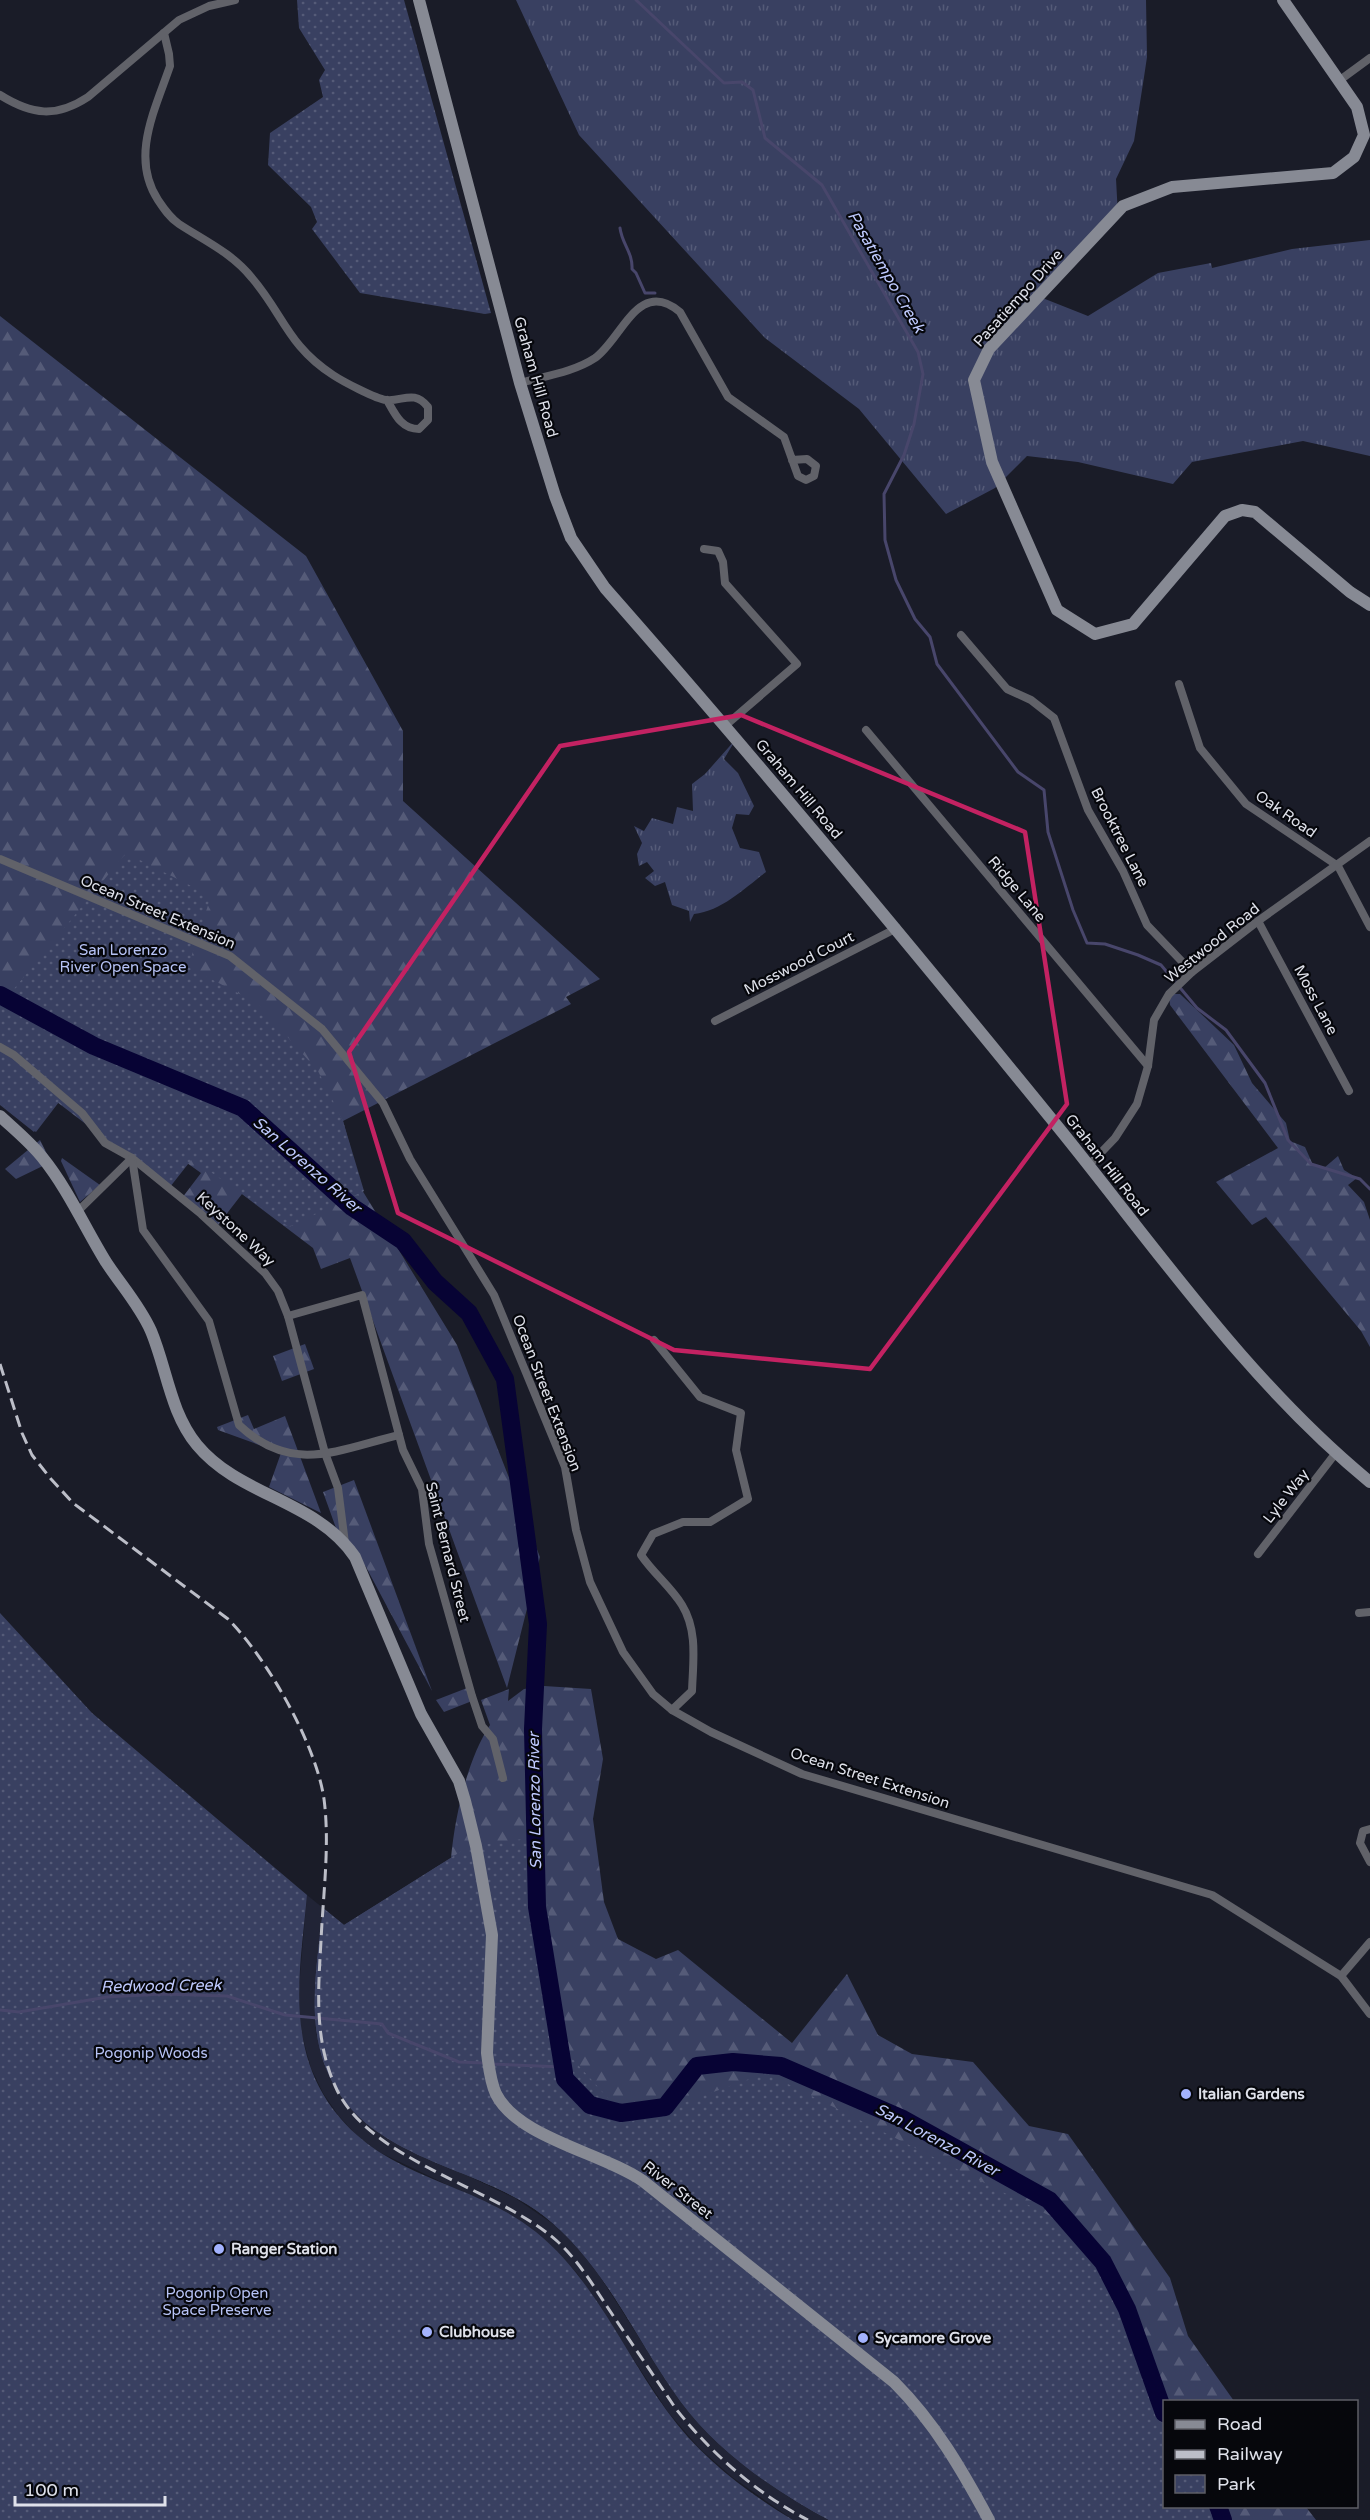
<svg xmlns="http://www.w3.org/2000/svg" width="1370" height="2520" viewBox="0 0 1370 2520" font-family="'Varela Round',sans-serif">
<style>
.built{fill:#212436}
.grass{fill:url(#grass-tufts)}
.forest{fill:url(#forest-firs)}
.park{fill:url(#park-dots)}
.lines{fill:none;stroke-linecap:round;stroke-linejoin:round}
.stream{stroke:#48466b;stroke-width:3}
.river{stroke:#070334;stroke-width:18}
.street{stroke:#616269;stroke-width:8}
.secondary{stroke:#878a94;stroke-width:12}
.rail{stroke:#bcbec8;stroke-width:3;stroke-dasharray:12 6;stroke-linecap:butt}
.marked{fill:none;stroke:#c32262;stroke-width:4.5;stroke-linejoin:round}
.poi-dot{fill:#a3b2fd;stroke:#06070c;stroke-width:2}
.labels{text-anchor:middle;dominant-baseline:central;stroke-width:4.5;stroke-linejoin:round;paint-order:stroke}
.street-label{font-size:15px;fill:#dfe1ea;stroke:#06070c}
.park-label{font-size:15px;fill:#b7c3f6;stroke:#06070c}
.poi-label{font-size:15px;font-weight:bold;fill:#dfe1ea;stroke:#06070c;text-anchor:start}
.water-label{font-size:16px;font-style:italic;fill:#bfcafe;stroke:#06070c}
</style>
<defs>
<pattern id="grass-tufts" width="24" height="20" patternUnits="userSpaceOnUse" patternTransform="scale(1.5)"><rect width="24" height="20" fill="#394061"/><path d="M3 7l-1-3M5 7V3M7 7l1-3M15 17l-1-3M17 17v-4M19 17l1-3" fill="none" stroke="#555b78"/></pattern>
<pattern id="forest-firs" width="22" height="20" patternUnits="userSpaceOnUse" patternTransform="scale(1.5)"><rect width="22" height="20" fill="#394061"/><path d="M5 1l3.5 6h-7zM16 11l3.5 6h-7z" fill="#555b78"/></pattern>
<pattern id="park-dots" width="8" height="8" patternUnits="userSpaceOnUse" patternTransform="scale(1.5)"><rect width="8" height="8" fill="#394061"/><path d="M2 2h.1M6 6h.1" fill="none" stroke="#555b78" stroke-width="1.8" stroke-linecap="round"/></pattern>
</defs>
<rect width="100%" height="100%" fill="#1a1c28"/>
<path class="built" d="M307,1895l16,13 -9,87 2,38 11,37 20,33 18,19 21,15 129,61 41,28 23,23 20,26 73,114 28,35 59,52 33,23 37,21h-36l-61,-43 -33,-29 -31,-36 -91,-139 -43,-42 -26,-17 -129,-62 -22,-16 -19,-21 -15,-22 -12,-25 -11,-40 -1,-41z"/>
<g class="grass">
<path d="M516,0h630l1,57 -3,20 -10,64 -18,38 2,37 -78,81 48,19 70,-43 53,-10 1,5 80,-19 78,-9v216l-67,-15 -111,21 -19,22 -95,-22 -51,-6 -32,32 -49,26 -87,-105 -94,-71 -186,-203z"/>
<path d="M736,739l-12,20 14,14 16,33 -5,9 -13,-1 -4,14 8,20 19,4 7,20c-21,16 -44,39 -72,42l-4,8 -1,-11 -17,-6 -7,-23 -10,4 -10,-8 9,-7 -7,-9 -8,4 -2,-12 5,-11 -8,-17 10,5 8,-13 21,6 4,-17 16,4 -1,-27 13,-10z"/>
</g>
<g class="forest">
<path d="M0,316l306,240 97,175v70l197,178 -34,18 5,7 -228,117 19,69 95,155 83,212 -33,131 -157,-430 -29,11 -8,-21 -71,-54 -24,31 -36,-27 19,-25 -14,-10 -19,24 -111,-85 -23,30 -34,-27z"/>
<path d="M1169,994h11l54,51 18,38 34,40 4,18 15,6 8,18 11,3 14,-12 6,14 13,8 -9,7 16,17 6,18v127l-9,-16 -95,-114 -14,8 -36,-43 62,-34 -108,-143z"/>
<path d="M40,1140l11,22 -35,17 -11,-10z"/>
<path d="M62,1158l38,27 -20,17 -19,-41z"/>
<path d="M305,1344l9,25 -32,12 -9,-25z"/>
<path d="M248,1415l6,14 31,-13 36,97 -52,-26 12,-34 -63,-23 -1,-3z"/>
<path d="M354,1480l78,211 -66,-124 -30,-39 -13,-36z"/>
<path d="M544,1686l47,3 12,70 -10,60 11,83 14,37 38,20 22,-9 114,93 55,-69 31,61 34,19 61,8 56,64 39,8 102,144 18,58 46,65 -70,1v104l142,1 10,13h-487c-54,-29 -111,-68 -148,-118 -45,-62 -76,-138 -137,-186 -63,-49 -162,-54 -207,-126 -35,-57 -20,-120 -14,-182l21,17 107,-67c4,-42 16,-98 39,-133l-9,-25 28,-11 -1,12 16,-12z"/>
<path d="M467,1688l5,13 -28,11 -8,-12z"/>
</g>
<g class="park">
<path d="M297,0h107l87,313 -6,1 -125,-21 -48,-64 5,-7 -6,-15 -43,-42 2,-32 53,-36 -4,-17 6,-10 -26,-42z"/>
<path d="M126,853l85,43 -23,71 69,36 61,68 25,50 21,70 -75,36 -97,-68 -22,28 -111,-85 -23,30 -36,-29v-103l4,1z"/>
<path d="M0,1613l92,100 215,182c-6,67 -20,137 16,199 51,86 144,83 213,138 58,47 88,120 131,179 32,45 79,81 126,109h-793z"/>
<path d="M543,1836l15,207 72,79 136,-49 308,155 65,115 27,58 -2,105 45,1 4,13h-384c-54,-29 -111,-68 -148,-118 -45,-62 -76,-138 -137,-186 -63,-49 -162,-54 -207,-126 -35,-57 -20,-120 -14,-182l21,17 124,-78z"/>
</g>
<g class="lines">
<g class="stream">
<path d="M636,0l88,83 18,-1 11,8 12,48 57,47 96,167 5,22 -9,50 -10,31 -20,39 1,46 11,40 19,39 15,18 7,27 81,108 26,18 4,42 25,78 14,33 18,1 33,11 23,10 36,43 29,22 39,53 23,57 23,24 49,15 10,10"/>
<path d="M620,228c2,16 13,25 12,41l4,4 9,20h10"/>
<path d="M0,2010l19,2 88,-15 55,-3 65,2 58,19 97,9 6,9 71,29 25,1"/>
<path d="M491,2064l72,3"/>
</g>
<g class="river">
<path d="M0,995l94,51 149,62 109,99 51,34 32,41 34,31 36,66 33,245 -5,105 4,178 28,172 25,26 31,8 44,-6 32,-41 36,-4 48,4 122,53 146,81 54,62 24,47 37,104"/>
<path d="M1218,2506l5,14"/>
</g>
<g class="street">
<path d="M164,33l5,21 1,12c-15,44 -40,91 -12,134 6,9 12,18 21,24 26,17 53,29 73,54 31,36 36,68 81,97 9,6 43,24 53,25 16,2 28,-11 42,7v13l-9,9c-18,0 -24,-15 -32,-29"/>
<path d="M1340,80l30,-22"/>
<path d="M0,95c32,20 56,23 88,2l91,-77 30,-14 26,-6"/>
<path d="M520,383c25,-7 54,-11 75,-25 27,-19 43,-81 85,-46l48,85 56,40 14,39 8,4 8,-4 2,-10 -9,-7 -15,1"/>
<path d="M704,549l14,2 5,11 2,21 72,81 -71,61"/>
<path d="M961,635l46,54 24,11 23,18 34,92 35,61 24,54 45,47"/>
<path d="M1179,684l21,64 46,56 92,62 32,61"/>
<path d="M866,730l282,336"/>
<path d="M0,859l230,97 92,73 61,74 27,56 84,136 71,172 11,63 14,52 33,70 30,42 19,16 39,22 91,42 410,121 129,81 29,38"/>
<path d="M1258,921l91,170"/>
<path d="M715,1021l182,-93"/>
<path d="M0,1047l14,8 68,58 23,30 27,15 69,56 64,59 13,18 10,25 37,137 13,35 7,55"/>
<path d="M132,1158l11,72 66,91 30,104c53,50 98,25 160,10"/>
<path d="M1089,1165l26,-27 22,-34 11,-38 6,-46 15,-26 23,-22 66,-51 112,-80"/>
<path d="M77,1212l55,-54"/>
<path d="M288,1316l74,-21 41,155 19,39 7,55 43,152 10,30 11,13 10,39"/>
<path d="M654,1340l46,57 41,16 -5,37 12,49 -38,23h-27l-30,12 -12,21c12,18 30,32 41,50 16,26 11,57 10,86l-20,19"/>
<path d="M1258,1554l77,-100"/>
<path d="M1359,1613l11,-1"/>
<path d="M1370,1829l-7,2 -3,12 10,19"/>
<path d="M1341,1976l29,-34"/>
</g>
<g class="secondary">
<path d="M419,0l101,383 35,113 16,42 34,50c155,176 305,357 453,539 99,122 190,255 312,355"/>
<path d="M1283,0l74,107 7,28 -10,22 -21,16 -161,14 -49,19 -134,143 -15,31 18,82 65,148 38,24 38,-10 92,-108 17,-6 13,2 95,80 20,13"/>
<path d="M0,1116c14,13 30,26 42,41 26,32 43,71 64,105 15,23 34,44 45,69 16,38 19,81 46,114 43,52 118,54 158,112l66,157 38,67 6,20 11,45 16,89 -5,118c2,14 3,28 9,41 22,44 107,59 147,87l251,201c41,41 68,88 95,138"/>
</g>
<path class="rail" d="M0,1364l22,69 10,22 19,24 22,24 155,116c39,39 88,125 96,180 6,46 -1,96 -3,142 -3,52 -7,101 16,149 35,72 160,98 220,151 22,20 37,46 53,70 22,33 44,65 66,98 35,44 81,85 132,111"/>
</g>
<path class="marked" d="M741,715l284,117 42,272 -197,265 -196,-19 -276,-137 -49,-161 211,-306z"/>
<g class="poi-dot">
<circle cx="1186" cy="2094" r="6"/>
<circle cx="219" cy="2249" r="6"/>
<circle cx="427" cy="2332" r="6"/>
<circle cx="863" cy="2338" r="6"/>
</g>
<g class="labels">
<g class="street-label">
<text transform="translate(1018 298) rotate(-48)">Pasatiempo Drive</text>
<text transform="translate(536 377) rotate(74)">Graham Hill Road</text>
<text transform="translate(799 789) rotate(50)">Graham Hill Road</text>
<text transform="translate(1286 814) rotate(35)">Oak Road</text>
<text transform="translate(1120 837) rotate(63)">Brooktree Lane</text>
<text transform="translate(1017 889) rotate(50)">Ridge Lane</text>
<text transform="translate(158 912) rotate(23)">Ocean Street Extension</text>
<text transform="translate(1212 943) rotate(-39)">Westwood Road</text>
<text transform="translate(799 963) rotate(-27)">Mosswood Court</text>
<text transform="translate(1316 1000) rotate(62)">Moss Lane</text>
<text transform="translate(1107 1165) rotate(52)">Graham Hill Road</text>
<text transform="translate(236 1229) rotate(43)">Keystone Way</text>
<text transform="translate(547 1393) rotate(69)">Ocean Street Extension</text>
<text transform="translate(1286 1496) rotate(-52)">Lyle Way</text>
<text transform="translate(448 1552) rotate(76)">Saint Bernard Street</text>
<text transform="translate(870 1778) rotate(18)">Ocean Street Extension</text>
<text transform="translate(678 2190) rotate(38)">River Street</text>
</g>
<g class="park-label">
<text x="123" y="950">San Lorenzo<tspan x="123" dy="17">River Open Space</tspan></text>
<text x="151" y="2053">Pogonip Woods</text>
<text x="217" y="2293">Pogonip Open<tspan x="217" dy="17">Space Preserve</tspan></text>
</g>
<g class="poi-label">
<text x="1198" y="2094">Italian Gardens</text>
<text x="231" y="2249">Ranger Station</text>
<text x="439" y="2332">Clubhouse</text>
<text x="875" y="2338">Sycamore Grove</text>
</g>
<g class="water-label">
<text transform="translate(886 272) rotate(60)">Pasatiempo Creek</text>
<text transform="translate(307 1165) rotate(41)">San Lorenzo River</text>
<text transform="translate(535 1801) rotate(-91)">San Lorenzo River</text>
<text transform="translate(161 1986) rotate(-1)">Redwood Creek</text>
<text transform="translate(937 2140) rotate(28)">San Lorenzo River</text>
</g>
</g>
<rect x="1163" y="2400" width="195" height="108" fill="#06070c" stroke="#5d5e65" stroke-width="1.5"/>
<rect x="1175" y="2420" width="30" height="9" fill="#878a94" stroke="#5d5e65" stroke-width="1.5"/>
<text x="1217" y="2430" font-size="18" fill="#dfe1ea">Road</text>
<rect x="1175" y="2450" width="30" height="9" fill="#bcbec8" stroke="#5d5e65" stroke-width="1.5"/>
<text x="1217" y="2460" font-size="18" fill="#dfe1ea">Railway</text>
<rect x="1175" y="2475" width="30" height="18" fill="url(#park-dots)" stroke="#5d5e65" stroke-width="1.5"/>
<text x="1217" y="2490" font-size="18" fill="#dfe1ea">Park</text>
<path d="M15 2496v9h150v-9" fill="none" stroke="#dfe1ea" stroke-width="3"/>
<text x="24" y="2496" font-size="18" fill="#dfe1ea" stroke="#06070c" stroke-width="4.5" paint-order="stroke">100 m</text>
</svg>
